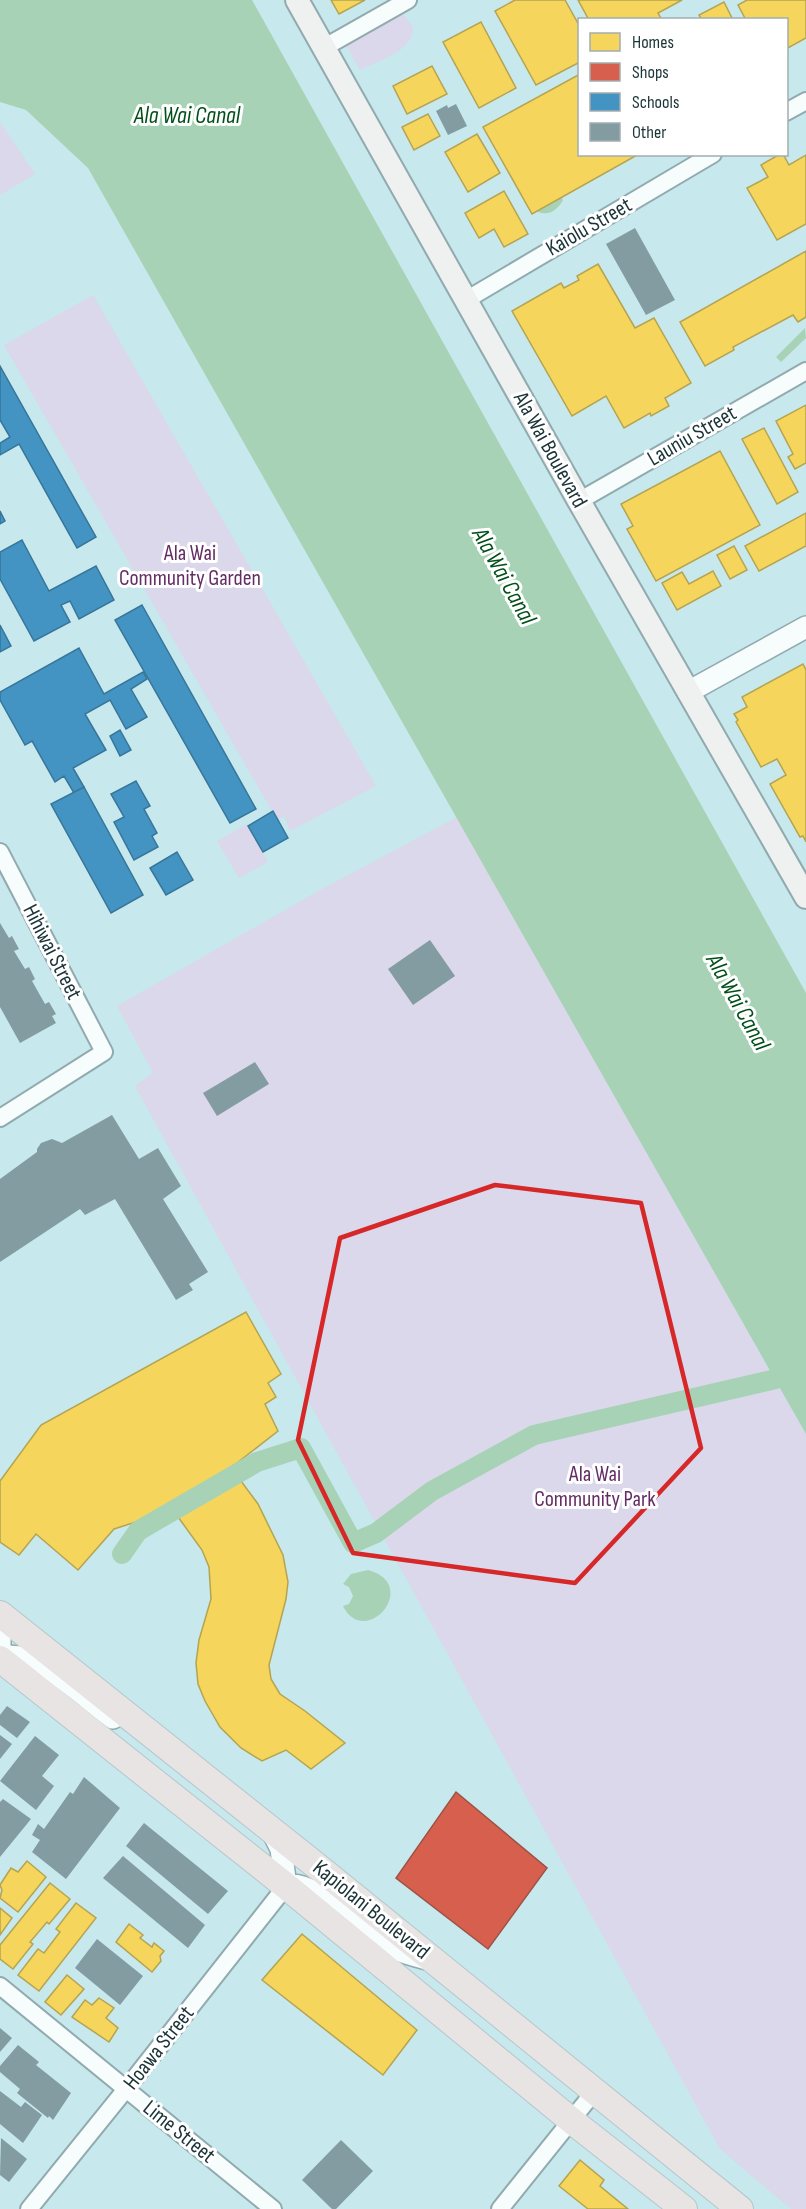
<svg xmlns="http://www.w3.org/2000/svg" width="806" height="2209" viewBox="0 0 806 2209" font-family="'Sofia Sans Condensed',sans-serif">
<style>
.green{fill:#dad8ea}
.water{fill:#a7d2b5}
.homes{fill:#f6d55c;stroke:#b4a451;stroke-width:1.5}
.shops{fill:#d6604d;stroke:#9e5246;stroke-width:1.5}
.schools{fill:#4393c3;stroke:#377699;stroke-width:1.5}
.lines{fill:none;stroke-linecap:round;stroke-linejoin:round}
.canal{stroke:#a7d2b5;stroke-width:20}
.building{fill:#839ca2}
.minor-casing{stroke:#90aaae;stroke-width:20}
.tertiary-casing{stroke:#90aaae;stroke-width:24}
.secondary-casing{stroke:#90aaae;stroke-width:26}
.primary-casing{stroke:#b5c6c9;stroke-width:28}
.minor{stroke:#f7fcfc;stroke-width:16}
.tertiary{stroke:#f7fcfc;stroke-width:21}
.secondary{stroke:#eff0f0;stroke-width:22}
.primary{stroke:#e8e4e4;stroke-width:26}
.marked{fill:none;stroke:#d62828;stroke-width:4.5;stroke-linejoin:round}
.labels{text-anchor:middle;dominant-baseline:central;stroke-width:6;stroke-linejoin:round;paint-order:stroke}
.street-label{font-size:22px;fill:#1a3337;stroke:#fff}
.park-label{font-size:22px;fill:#642d65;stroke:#fff}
.water-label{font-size:24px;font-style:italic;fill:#015019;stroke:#fff}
</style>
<rect width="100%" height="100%" fill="#c7e8ed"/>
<g class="green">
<path d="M402,13l11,14c1,24 -35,34 -53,43l-14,-25z"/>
<path d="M0,122l35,52 -35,21z"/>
<path d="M93,295l283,491 -86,45 -6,-15 -7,4 -273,-475z"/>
<path d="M457,817l349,617v775h-15l-71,-60 -585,-1063 18,-13 -36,-67 203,-116z"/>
<path d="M247,824l21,38 -29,16 -22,-37z"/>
</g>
<g class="water">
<path d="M0,0h252l554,993v441l-718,-1266 -62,-58 -26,-8z"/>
<path d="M556,190l7,10c-7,13 -19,18 -31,8z"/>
<path d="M805,328l1,10 -25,24 -5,-5z"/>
<path d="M368,1570c54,15 -3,80 -25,36l6,-2 4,-8 -4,-9 -6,-3 8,-10z"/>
</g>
<g class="homes">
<path d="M331,0h34l-26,14z"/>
<path d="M515,0h50l15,27v35l-44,23 -41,-74z"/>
<path d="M578,0h104l-24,13 4,7h-73z"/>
<path d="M747,0h59v38l-20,11v-29h-40l-8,-15z"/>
<path d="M724,2l9,18h-31l-3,-5z"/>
<path d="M481,22l35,66 -37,20 -36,-66z"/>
<path d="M432,66l15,28 -40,20 -14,-28z"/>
<path d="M580,74v80h59l-107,60 -49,-87z"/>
<path d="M428,114l12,22 -26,14 -12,-23z"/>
<path d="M477,134l23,39 -32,19 -23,-40z"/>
<path d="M780,154h3l6,11 17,-10v69l-29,16 -30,-52 21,-11 -7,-12z"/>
<path d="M504,191l24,43 -24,13 -10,-18 -15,9 -14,-25z"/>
<path d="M806,251v66l-8,5 -5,-7 -60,32 1,3 -29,16 -25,-44z"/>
<path d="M598,264l37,64 19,-10 37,65 -26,15 4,8 -18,10 -1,-3 -26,15 -18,-32 -34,20 -60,-105 49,-28 3,5 15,-8 -2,-4z"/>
<path d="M806,405v58l-11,6 -7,-12 5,-3 -17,-33z"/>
<path d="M764,428l34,64 -21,12 -35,-65z"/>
<path d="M720,451l40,74 -104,56 -29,-52 6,-3 -12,-22z"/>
<path d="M806,513v33l-47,25 -14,-25z"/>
<path d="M734,546l13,24 -17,9 -13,-24z"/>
<path d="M713,571l8,15 -44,24 -15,-27 20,-11 7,12z"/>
<path d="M803,664l3,6v172l-3,-6 -3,1 -30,-53 16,-9 -9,-16 -16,8 -25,-45 2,-2 -4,-6 13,-7 -5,-10z"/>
<path d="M246,1312l35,62 -13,9 8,14 -11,7 13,27 -50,39 13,11 17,23 25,51 5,27 -2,17 -17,66 2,14 9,15 25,17 40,32 -34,26 -25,-19 -24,11 -21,-13 -21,-21 -15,-26 -7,-17 -2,-21 3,-23 12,-41 -2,-32 -7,-17 -29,-40 -59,19 -36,41 -42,-36 -17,21 -19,-13v-61l41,-56z"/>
<path d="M27,1861l19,16 -28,35 -18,-14 2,-8 -2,-5 11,-17 7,4z"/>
<path d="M50,1883l20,16 -21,25 -2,-2 -17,20 3,2 -20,25 -13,-10v-14z"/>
<path d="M76,1903l20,15 -57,73 -21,-16 20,-26 6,4 16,-21 -4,-3z"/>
<path d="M0,1908l12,10 -12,17z"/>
<path d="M129,1924l14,11 -3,3 12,9 2,-4 10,8 -4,5 1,5 -9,11 -36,-30z"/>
<path d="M302,1934l115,96 -34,45 -121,-95z"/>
<path d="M67,1975l17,14 -23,26 -16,-13z"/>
<path d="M99,1998l15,10 -8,10 12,10 -9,14 -37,-25 13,-17 7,5z"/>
<path d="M580,2160l24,20 -4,6 28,23h-40l-29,-23z"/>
</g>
<path class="shops" d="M456,1792l91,76 -59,81 -92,-71z"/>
<g class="schools">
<path d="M0,366l96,171 -19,11 -58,-104 -19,11v-12l10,-6 -10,-17z"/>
<path d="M0,511l5,10 -5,3z"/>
<path d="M22,540l27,51 47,-25 18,34 -35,19 -9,-18 -9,4 9,17 -36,19 -34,-62v-27z"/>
<path d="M142,605l114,204 -26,14 -115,-203z"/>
<path d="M0,625l11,21 -11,6z"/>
<path d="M79,648l25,46 39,-22 4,7 -16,10 16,28 -21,12 -16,-29 -25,14 21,36 -33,18 11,19 -10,6 -10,-17 -9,6 -23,-41 -7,4 -25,-45v-8z"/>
<path d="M120,730l11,20 -11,6 -10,-20z"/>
<path d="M136,781l14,25 -6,3 13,24 -5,3 6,11 -24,13 -20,-38 10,-5 -13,-23z"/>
<path d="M84,787l59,108 -32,18 -60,-109z"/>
<path d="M273,811l15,27 -25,14 -15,-26z"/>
<path d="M177,852l16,28 -27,15 -16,-27z"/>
</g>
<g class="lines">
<path class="canal" d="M122,1554l16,-23 119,-69 44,-14 52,95 23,-10 56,-42 102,-56 242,-56"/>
</g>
<g class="building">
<path d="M456,104l11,22 -19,9 -12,-24 11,-6 1,3z"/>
<path d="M635,228l40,72 -29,15 -40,-71z"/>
<path d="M0,923l9,15 3,-2 7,13 -5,2 11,18 4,-2 6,12 -3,2 13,23 4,-2 7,12 -4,2 4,7 -36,20 -20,-36z"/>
<path d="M430,940l25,36 -42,29 -25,-36z"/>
<path d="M255,1062l14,22 -52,32 -14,-23z"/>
<path d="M112,1115l27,44 19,-11 23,38 -18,13 45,73 -19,12 4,6 -17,10 -61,-101 -30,16 -5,-6 -80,53v-83l37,-27v-3l4,-6 11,-4 10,4z"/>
<path d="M7,1706l23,16 -13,16 -17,-13v-10z"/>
<path d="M0,1735l12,9 -12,15z"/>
<path d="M35,1736l24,19 -17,21 12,10 -18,24 -36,-29z"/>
<path d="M84,1777l36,31 -54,71 -34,-27 8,-12 -8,-5 6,-11 6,5 26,-37 3,2z"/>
<path d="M3,1799l28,20 -31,38v-55z"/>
<path d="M144,1823l84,68 -20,23 -82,-68z"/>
<path d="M123,1856l82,69 -17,23 -85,-70z"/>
<path d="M97,1939l46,37 -23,29 -45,-37z"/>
<path d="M0,2028l12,10 -12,14z"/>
<path d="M18,2045l21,17 -3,3 35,28 -18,27 -4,-4 -1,2 -31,-25 3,-4 -20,-17v-6z"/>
<path d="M0,2091l21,16 4,-5 17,13 -19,28 -23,-19z"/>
<path d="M1,2138l26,21 -18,23 -9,-7z"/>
<path d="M341,2140l32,31 -37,38h-4l-30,-29z"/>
</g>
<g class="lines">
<defs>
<g id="minor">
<path d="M325,47l83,-47"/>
<path d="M786,112l20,-11"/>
<path d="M466,300l247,-146"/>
<path d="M579,501l227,-130"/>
<path d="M0,852l104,200 -104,66"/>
<path d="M0,1986l273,223"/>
<path d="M29,2209l97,-120 160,-203"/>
<path d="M500,2209l94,-117"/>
</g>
<g id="tertiary">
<path d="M688,692l118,-65"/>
<path d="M0,1636v17"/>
<path d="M0,1657c37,-9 84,41 113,61"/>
<path d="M271,1829l10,20 5,37c25,-9 69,40 89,52 18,12 36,17 56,22"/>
</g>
<path id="secondary" d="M297,0l282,501 227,396"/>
<g id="primary">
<path d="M0,1614l323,257 417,338"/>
<path d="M0,1659l286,227 286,235 112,88"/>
</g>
</defs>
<use href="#minor" class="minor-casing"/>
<use href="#tertiary" class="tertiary-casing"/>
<use href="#secondary" class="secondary-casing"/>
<use href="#primary" class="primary-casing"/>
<use href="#minor" class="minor"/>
<use href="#tertiary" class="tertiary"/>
<use href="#secondary" class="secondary"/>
<use href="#primary" class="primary"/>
</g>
<path class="marked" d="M495,1185l146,18 60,245 -126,135 -222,-30 -55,-113 42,-202z"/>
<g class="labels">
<g class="street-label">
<text transform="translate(589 227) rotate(-30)">Kaiolu Street</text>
<text transform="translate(692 436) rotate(-30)">Launiu Street</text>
<text transform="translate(550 450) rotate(61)">Ala Wai Boulevard</text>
<text transform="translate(52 952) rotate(63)">Hihiwai Street</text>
<text transform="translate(371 1910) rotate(39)">Kapiolani Boulevard</text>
<text transform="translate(159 2048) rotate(-52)">Hoawa Street</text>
<text transform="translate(179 2132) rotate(39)">Lime Street</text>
</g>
<g class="park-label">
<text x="190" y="553">Ala Wai<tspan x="190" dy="25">Community Garden</tspan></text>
<text x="595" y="1474">Ala Wai<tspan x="595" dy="25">Community Park</tspan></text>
</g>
<g class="water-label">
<text x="187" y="115">Ala Wai Canal</text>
<text transform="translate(504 576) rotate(61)">Ala Wai Canal</text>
<text transform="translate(738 1002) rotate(61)">Ala Wai Canal</text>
</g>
</g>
<rect x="578" y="18" width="210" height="138" fill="#ffffff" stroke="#a3adaf" stroke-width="1.5"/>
<rect x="590" y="33" width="30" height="18" fill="#f6d55c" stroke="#a3adaf" stroke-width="1.5"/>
<text x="632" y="48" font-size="18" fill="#1a3337">Homes</text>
<rect x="590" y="63" width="30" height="18" fill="#d6604d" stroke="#a3adaf" stroke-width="1.5"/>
<text x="632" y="78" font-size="18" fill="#1a3337">Shops</text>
<rect x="590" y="93" width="30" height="18" fill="#4393c3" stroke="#a3adaf" stroke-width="1.5"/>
<text x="632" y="108" font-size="18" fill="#1a3337">Schools</text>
<rect x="590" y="123" width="30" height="18" fill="#839ca2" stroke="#a3adaf" stroke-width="1.5"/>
<text x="632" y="138" font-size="18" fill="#1a3337">Other</text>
</svg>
